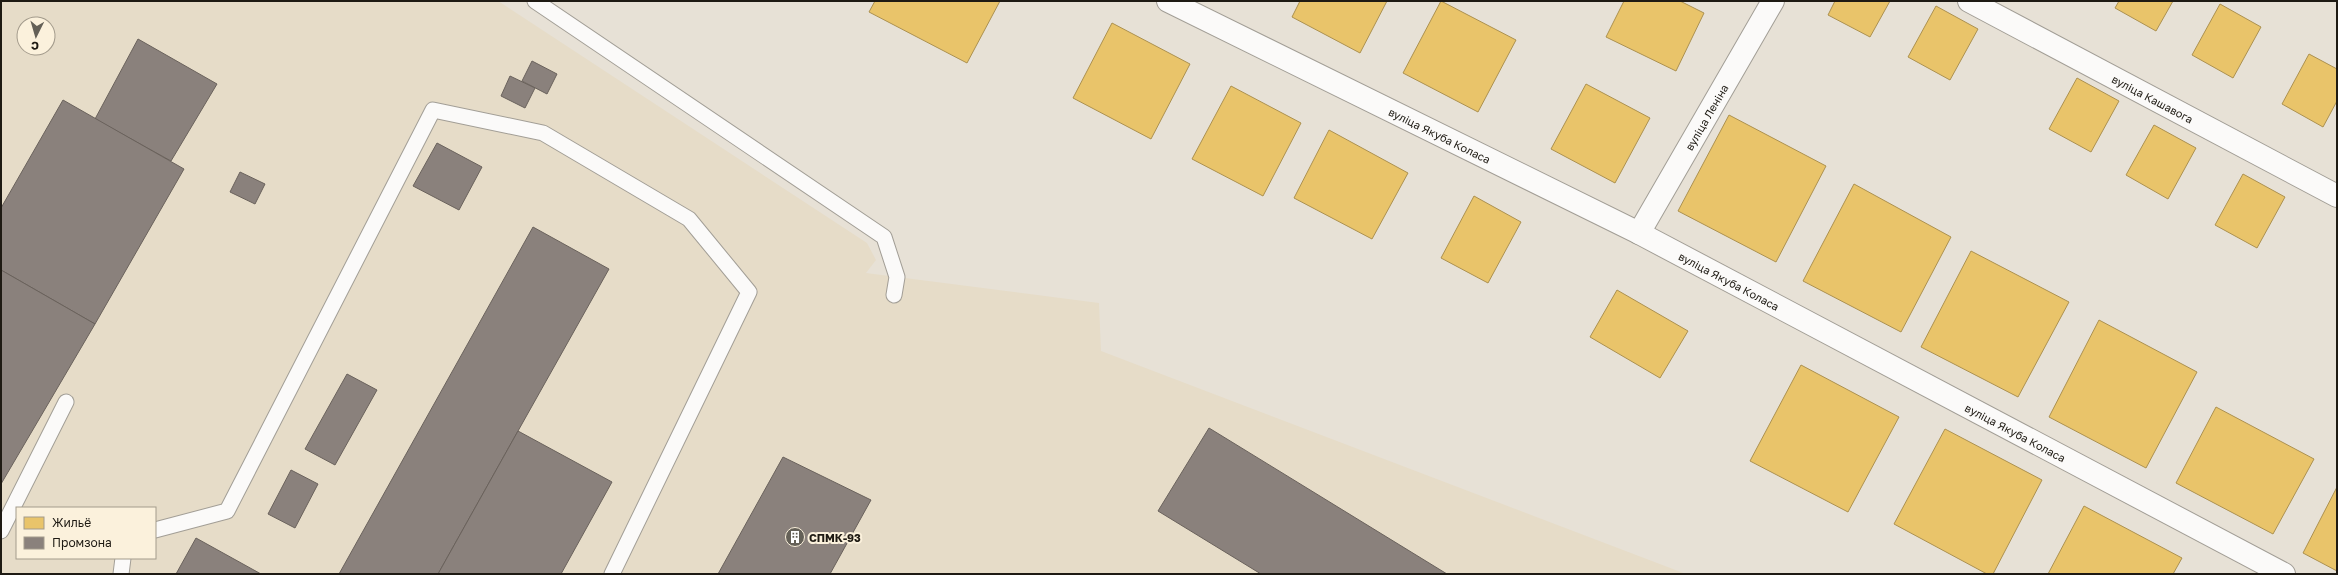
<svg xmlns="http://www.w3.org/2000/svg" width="2338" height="575" viewBox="0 0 2338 575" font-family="'Golos Text',sans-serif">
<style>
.built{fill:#e6dcc8;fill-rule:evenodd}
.homes{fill:#e9c46a;stroke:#ac9150}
.industry{fill:#8a817c;stroke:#6a625c}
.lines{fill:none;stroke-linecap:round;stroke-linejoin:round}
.service-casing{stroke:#a29e96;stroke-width:17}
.minor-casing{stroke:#a29e96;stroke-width:24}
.service{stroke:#fbfaf9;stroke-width:15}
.minor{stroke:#fbfaf9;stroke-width:22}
.labels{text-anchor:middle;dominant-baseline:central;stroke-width:4;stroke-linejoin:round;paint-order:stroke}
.street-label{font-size:11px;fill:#1e1a13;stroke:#fbf1dc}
.poi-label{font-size:11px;font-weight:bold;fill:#1e1a13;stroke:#fbf1dc;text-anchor:start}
</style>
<rect width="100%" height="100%" fill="#e7e1d6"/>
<path class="built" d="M1,1h497l369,242 9,17 -10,13 233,30 2,48 585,223h-1685zM24,24h24v24h-24zM17,508h138v50h-138z"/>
<g class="homes">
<path d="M875,1h125l-33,62 -98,-51z"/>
<path d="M1300,1h87l-27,52 -68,-36z"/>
<path d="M1441,1l75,39 -38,72 -75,-39z"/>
<path d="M1624,1h56l24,12 -28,58 -70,-34z"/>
<path d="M1835,1h55l-20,36 -42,-22z"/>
<path d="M2119,1h54l-17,30 -41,-23z"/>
<path d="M2220,4l41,23 -28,51 -41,-23z"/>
<path d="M1936,6l42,23 -28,51 -42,-23z"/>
<path d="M1112,23l78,41 -39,75 -78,-41z"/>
<path d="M2309,54l28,15v32l-14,26 -41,-23z"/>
<path d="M2077,78l42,23 -28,51 -42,-23z"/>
<path d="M1586,84l64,34 -35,65 -64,-34z"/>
<path d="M1231,86l70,37 -38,73 -71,-37z"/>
<path d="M1729,115l97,51 -50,96 -98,-51z"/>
<path d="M2154,125l42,23 -28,51 -42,-24z"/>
<path d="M1329,130l79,43 -36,66 -78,-41z"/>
<path d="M2243,174l42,23 -28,51 -42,-23z"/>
<path d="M1854,184l97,53 -50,95 -98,-51z"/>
<path d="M1474,196l47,26 -33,61 -47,-25z"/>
<path d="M1971,251l98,51 -51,95 -97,-50z"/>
<path d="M1617,290l71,41 -28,47 -70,-41z"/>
<path d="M2099,320l98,52 -51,96 -97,-51z"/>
<path d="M1801,365l98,52 -51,95 -98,-51z"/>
<path d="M2216,407l98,52 -41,75 -97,-51z"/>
<path d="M1945,429l97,51 -49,94h-6l-93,-50z"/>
<path d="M2337,487v84l-34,-18z"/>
<path d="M2084,506l98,52 -9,16h-125z"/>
</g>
<g class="industry">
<path d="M138,39l79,45 -46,77 -76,-42z"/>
<path d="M532,61l25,13 -10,20 -25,-13z"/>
<path d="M510,76l25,12 -10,20 -24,-12z"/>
<path d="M63,100l121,69 -89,155 -94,-54v-62z"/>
<path d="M437,143l45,24 -23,43 -46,-24z"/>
<path d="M240,172l25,12 -10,20 -25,-12z"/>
<path d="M533,227l76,42 -91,162 -80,143h-99z"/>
<path d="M1,270l94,54 -94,160z"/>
<path d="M347,374l30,16 -42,75 -30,-16z"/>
<path d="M1209,428l238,146h-186l-103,-63z"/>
<path d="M518,431l94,51 -51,92h-123z"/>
<path d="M783,457l88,43 -41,74h-112z"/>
<path d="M291,470l27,14 -23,44 -27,-14z"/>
<path d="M196,538l65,36h-85z"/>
</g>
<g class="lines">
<defs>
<g id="service">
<path d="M535,1l349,236 13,40 -3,18"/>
<path d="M155,530l72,-19 206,-401 110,23 146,86 60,73 -137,282"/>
<path d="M1,531l65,-129"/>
<path d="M121,574l2,-16"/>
</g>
<g id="minor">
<path id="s1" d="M1168,1l471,232 645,341"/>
<path id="s2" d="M1969,1l368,195"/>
<path id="s3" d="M1639,233l134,-232"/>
</g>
</defs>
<use href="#service" class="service-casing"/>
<use href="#minor" class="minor-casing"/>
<use href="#service" class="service"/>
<use href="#minor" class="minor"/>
</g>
<defs>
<symbol id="building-disc" viewBox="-11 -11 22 22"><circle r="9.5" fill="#646057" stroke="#fbf1dc"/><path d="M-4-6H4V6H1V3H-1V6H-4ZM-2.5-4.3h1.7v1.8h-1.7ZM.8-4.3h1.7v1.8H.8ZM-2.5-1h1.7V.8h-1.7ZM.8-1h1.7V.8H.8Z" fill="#fff"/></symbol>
</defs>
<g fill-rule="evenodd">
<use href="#building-disc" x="784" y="526" width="22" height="22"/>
</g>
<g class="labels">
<g class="street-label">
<text stroke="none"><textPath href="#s2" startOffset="208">вуліца Кашавога</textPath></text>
<text stroke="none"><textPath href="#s3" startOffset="134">вуліца Леніна</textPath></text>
<text stroke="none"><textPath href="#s1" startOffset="303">вуліца Якуба Коласа</textPath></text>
<text stroke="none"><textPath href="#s1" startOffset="627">вуліца Якуба Коласа</textPath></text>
<text stroke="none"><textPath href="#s1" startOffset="951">вуліца Якуба Коласа</textPath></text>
</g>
<g class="poi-label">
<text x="809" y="537">СПМК-93</text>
</g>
</g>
<rect width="2338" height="575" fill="none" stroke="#1e1a13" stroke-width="4"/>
<rect x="16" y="507" width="140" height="52" fill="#fbf1dc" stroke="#a39b8c"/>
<rect x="24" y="517" width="20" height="12" fill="#e9c46a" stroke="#a39b8c"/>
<text x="52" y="527" font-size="12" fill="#1e1a13">Жильё</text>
<rect x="24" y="537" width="20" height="12" fill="#8a817c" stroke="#a39b8c"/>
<text x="52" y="547" font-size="12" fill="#1e1a13">Промзона</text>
<g transform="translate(36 36) rotate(185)"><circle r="19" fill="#fbf1dc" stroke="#a39b8c"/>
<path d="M0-3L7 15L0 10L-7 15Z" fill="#646057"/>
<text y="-6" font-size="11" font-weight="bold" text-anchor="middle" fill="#1e1a13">С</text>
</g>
</svg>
